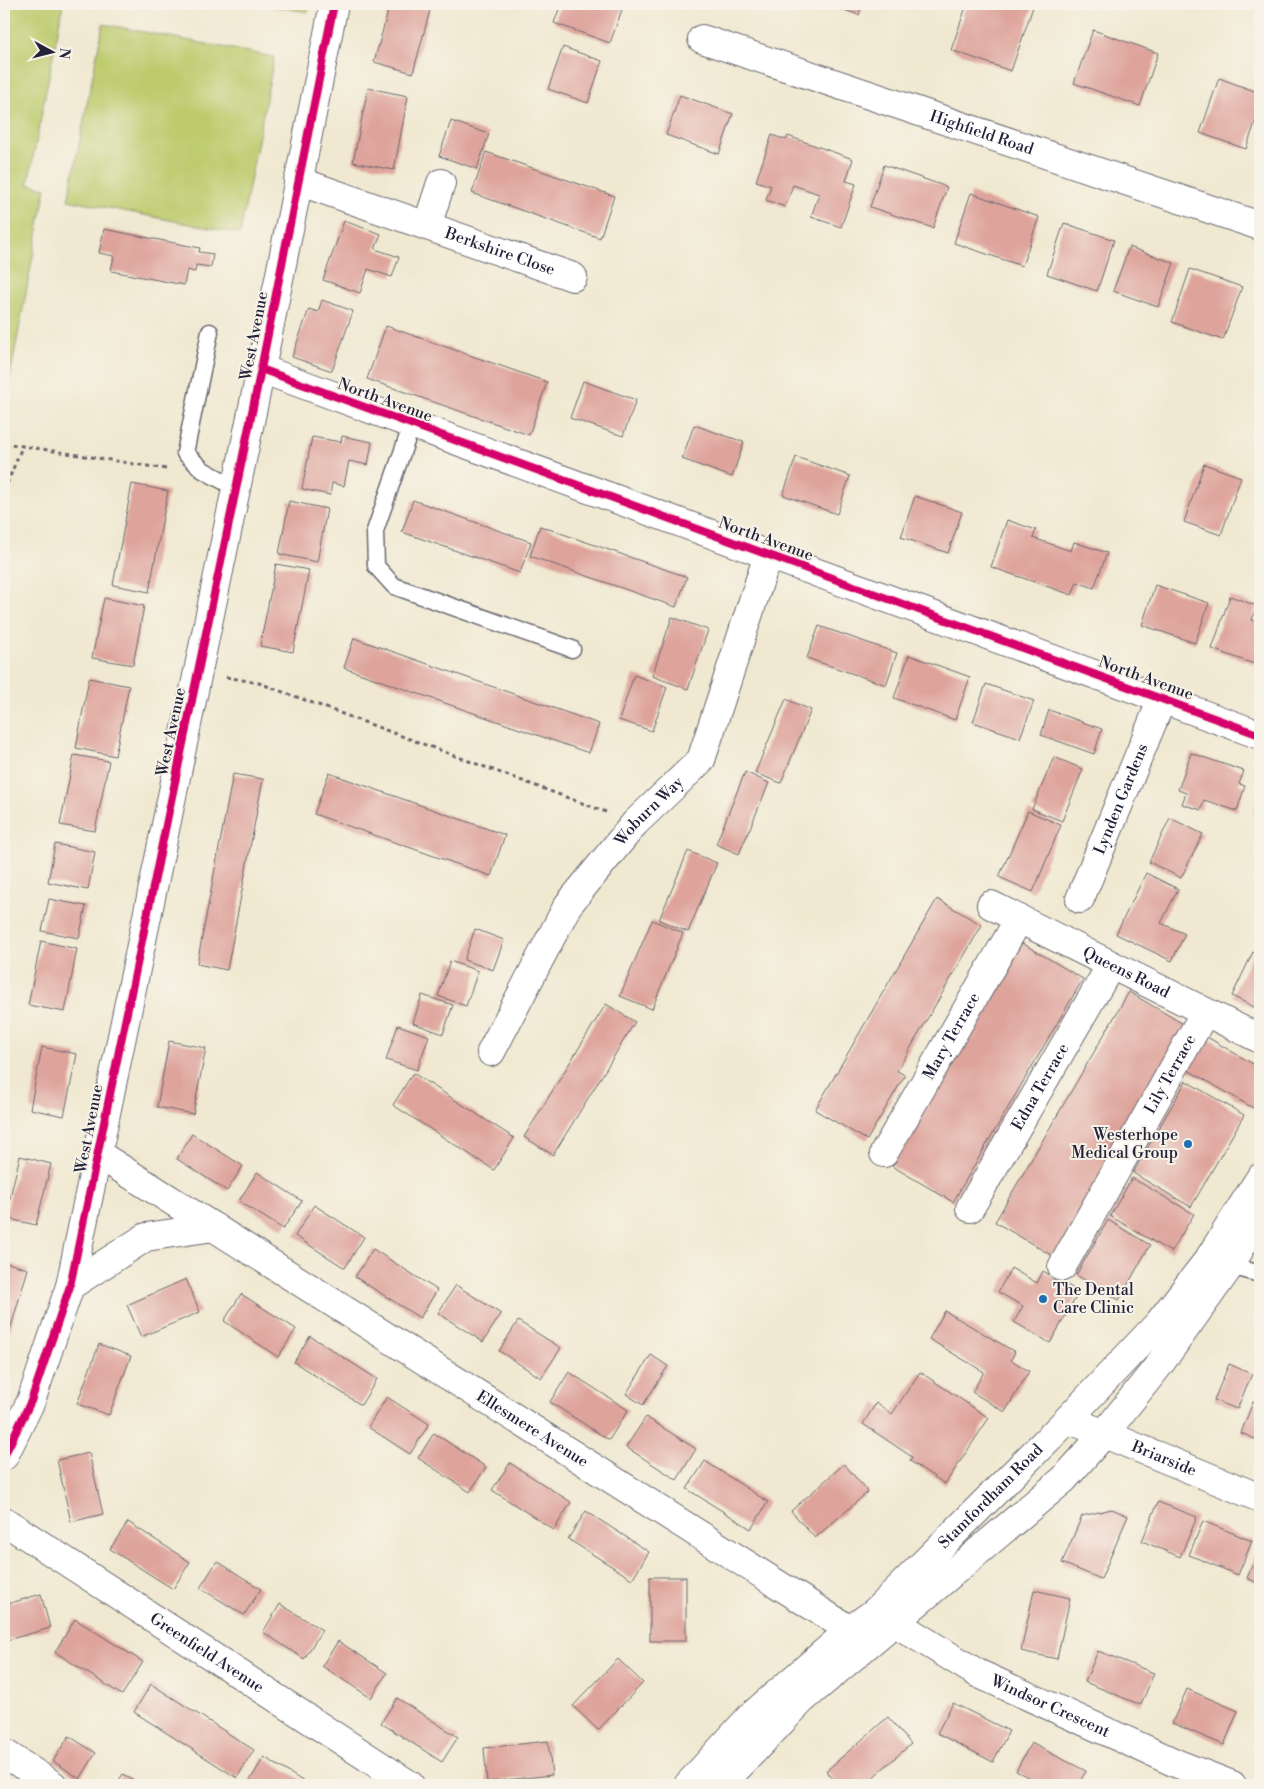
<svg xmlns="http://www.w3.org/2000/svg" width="1264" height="1789" viewBox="0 0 1264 1789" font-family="'Libre Bodoni',serif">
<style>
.green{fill:#bdcb6d;stroke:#707654}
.building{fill:#dea49c}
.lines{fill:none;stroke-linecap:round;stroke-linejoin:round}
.lane-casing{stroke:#6a676f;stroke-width:19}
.street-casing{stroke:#6a676f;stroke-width:30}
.secondary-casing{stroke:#6a676f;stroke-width:30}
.path{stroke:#6a676f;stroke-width:3;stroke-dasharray:4 4;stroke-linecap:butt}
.lane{stroke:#fff;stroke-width:16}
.street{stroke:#fff;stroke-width:28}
.secondary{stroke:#fff;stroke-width:28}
.cycleway-casing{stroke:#f7f3e8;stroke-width:11}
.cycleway{stroke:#d6006c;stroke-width:8}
.poi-dot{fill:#1f6fb2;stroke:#f7f3e8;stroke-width:2}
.labels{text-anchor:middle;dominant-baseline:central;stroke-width:4;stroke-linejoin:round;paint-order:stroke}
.street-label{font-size:16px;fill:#22223b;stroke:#f7f3e8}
.poi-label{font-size:16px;fill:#22223b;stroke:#f7f3e8;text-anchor:end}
</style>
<rect width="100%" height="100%" fill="#f7f3e8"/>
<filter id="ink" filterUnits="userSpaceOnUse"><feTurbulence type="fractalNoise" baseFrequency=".02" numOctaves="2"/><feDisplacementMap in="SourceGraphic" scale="10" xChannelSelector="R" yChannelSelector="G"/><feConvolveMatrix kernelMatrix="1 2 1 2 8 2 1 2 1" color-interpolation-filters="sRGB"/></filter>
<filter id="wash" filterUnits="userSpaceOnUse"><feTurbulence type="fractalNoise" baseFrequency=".0096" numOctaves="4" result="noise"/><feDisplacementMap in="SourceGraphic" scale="20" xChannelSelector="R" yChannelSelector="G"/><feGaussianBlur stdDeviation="1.12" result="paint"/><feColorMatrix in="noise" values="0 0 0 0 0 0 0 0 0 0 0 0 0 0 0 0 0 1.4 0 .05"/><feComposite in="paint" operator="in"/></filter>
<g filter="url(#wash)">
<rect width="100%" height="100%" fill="#f0e8d0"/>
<g class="green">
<path d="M4,4h59l-35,180 18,4 -42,220z"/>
<path d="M259,4h50l-1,8z"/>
<path d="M103,24l171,33 -34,177 -172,-34z"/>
</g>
<g id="blocks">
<g class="building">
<path d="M390,4h18l22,6 -17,63 -39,-11z"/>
<path d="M561,4h63l-14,39 -56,-20z"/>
<path d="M826,4h37l-4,11z"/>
<path d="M967,4h67l-23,67 -60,-21z"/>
<path d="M1093,30l65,23 -18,53 -66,-23z"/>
<path d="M563,47l39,14 -14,42 -40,-14z"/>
<path d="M1219,78l41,15v15l-14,41 -46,-16z"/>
<path d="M368,88l40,8 -14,74 -41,-8z"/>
<path d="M680,95l53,19 -14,40 -53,-19z"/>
<path d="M451,121l38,13 -12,35 -38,-13z"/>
<path d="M772,135l14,5 2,-4 65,23 -7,22 10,3 -15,43 -30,-10 8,-23 -26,-9 -8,22 -19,-7 5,-14 -15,-5z"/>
<path d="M486,152l128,44 -14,42 -128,-45z"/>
<path d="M884,165l63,22 -14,41 -63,-21z"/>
<path d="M971,193l68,24 -17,49 -68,-23z"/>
<path d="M344,221l37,13 -6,15 24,8 -7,20 -24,-8 -8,24 -37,-13z"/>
<path d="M1064,223l50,17 -17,51 -50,-17z"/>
<path d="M104,229l96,19 -1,4 14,2 -2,13 -15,-2 -1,7 -8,-2 -3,15 -73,-14 3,-15 -15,-3z"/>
<path d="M1129,247l45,16 -16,44 -45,-16z"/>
<path d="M1190,269l52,18 -19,53 -51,-18z"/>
<path d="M322,300l31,11 -21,60 -40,-14 17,-48 9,3z"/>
<path d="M386,326l161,56 -18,53 -162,-56z"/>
<path d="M583,381l53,19 -13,36 -53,-18z"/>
<path d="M694,425l50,17 -12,35 -50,-18z"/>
<path d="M342,436l30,6 -4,23 -19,-4 -5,25 -12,-3 -2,12 -28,-6 10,-52 29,5z"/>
<path d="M796,457l54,19 -13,38 -54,-19z"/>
<path d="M1204,464l37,13 -20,58 -37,-13z"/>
<path d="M132,484l36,7 -19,101 -36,-7z"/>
<path d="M915,496l47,16 -14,41 -47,-16z"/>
<path d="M413,500l118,42 -11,31 -118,-41z"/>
<path d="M289,501l38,8 -10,53 -38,-8z"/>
<path d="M1007,520l29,10 -3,8 38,13 3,-9 33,11 -13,35 -17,-6 -5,13 -81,-28z"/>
<path d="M540,526l147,51 -11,30 -146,-51z"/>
<path d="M276,564l33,6 -16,82 -33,-6z"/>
<path d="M1155,585l54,18 -14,40 -53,-18z"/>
<path d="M1230,596l27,10 -5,14 8,3v43l-48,-17z"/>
<path d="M104,598l40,8 -11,59 -41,-7z"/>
<path d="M672,617l36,13 -20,59 -36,-13z"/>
<path d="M819,626l78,27 -11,32 -79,-27z"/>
<path d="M354,638l245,86 -10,29 -245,-85z"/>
<path d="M909,655l61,22 -15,43 -61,-22z"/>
<path d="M634,675l33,12 -15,44 -33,-11z"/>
<path d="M89,678l40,8 -14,70 -39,-8z"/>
<path d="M986,684l48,17 -14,37 -47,-16z"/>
<path d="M786,699l25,11 -30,73 -26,-10z"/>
<path d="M1049,710l53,19 -8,25 -53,-19z"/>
<path d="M1191,753l53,18 -5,13 6,2 -8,25 -33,-11 -3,10 -19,-6 4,-11 -8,-3z"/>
<path d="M74,755l35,6 -14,70 -35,-6z"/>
<path d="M1054,757l29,12 -21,52 -30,-12z"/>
<path d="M745,772l24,11 -30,71 -23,-10z"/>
<path d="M329,773l176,62 -14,41 -177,-62z"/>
<path d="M233,774l30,5 -36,191 -30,-6z"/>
<path d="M1260,808v21l-7,-18z"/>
<path d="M1028,811l33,14 -28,67 -34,-15z"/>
<path d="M1170,818l33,16 -22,44 -32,-16z"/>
<path d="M55,844l40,8 -7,38 -40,-8z"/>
<path d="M688,851l29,12 -29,69 -29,-12z"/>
<path d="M1146,873l32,16 -17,34 24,11 -13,27 -56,-27z"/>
<path d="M49,899l37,7 -7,32 -37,-7z"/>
<path d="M937,899l45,26 -85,146 8,4 -38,65 -52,-30z"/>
<path d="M652,920l31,13 -31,76 -32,-13z"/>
<path d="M475,929l29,11 -11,30 -29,-10z"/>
<path d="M41,941l36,8 -12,63 -37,-7z"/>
<path d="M1022,943l61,36 -130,223 -61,-36z"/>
<path d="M1253,952l7,4v54l-28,-14z"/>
<path d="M450,961l28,10 -12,35 -28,-10z"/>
<path d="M1129,992l61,36 -134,230 -61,-36z"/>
<path d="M422,995l31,10 -10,29 -30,-11z"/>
<path d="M606,1004l29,18 -82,133 -29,-18z"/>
<path d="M398,1025l31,11 -12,34 -31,-10z"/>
<path d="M1207,1037l53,31v44l-72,-42z"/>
<path d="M169,1041l37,7 -13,66 -36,-7z"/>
<path d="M42,1047l35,7 -13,62 -34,-7z"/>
<path d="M413,1073l101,65 -20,32 -101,-65z"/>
<path d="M1186,1081l58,34 -53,92 -58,-34z"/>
<path d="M192,1134l51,32 -16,25 -50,-32z"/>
<path d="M20,1156l31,8 -15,61 -31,-7z"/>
<path d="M257,1172l45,29 -19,28 -44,-28z"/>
<path d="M1132,1178l62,36 -23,38 -61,-36z"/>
<path d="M314,1205l50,32 -19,31 -50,-32z"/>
<path d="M1108,1220l42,25 -31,55 -43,-25z"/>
<path d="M373,1249l64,41 -17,28 -65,-41z"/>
<path d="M4,1262l24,7 -18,61 -6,-2z"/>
<path d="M1011,1268l26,15 6,-12 36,21 -29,51 -36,-21 9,-16 -25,-14z"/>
<path d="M186,1279l14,33 -59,25 -14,-32z"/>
<path d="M456,1285l45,29 -18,28 -45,-29z"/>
<path d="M241,1294l55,35 -18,28 -54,-36z"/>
<path d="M945,1311l70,41 -4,8 18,11 -24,41 -33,-20 12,-20 -55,-33z"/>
<path d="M518,1321l43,27 -20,30 -42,-27z"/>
<path d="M310,1336l67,43 -16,26 -67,-43z"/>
<path d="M99,1344l32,12 -22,59 -32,-11z"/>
<path d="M651,1355l17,11 -25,39 -17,-11z"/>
<path d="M1229,1364l23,10 -15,35 -23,-9z"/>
<path d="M569,1372l59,38 -19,30 -59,-38z"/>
<path d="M920,1372l69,46 -44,66 -35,-23 2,-4 -49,-33 13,-21 16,11z"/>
<path d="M387,1397l42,27 -19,30 -42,-27z"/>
<path d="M1253,1402l7,3v36l-19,-8z"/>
<path d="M646,1417l50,32 -19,31 -51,-33z"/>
<path d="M434,1433l52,34 -16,25 -52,-34z"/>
<path d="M89,1453l14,61 -32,8 -14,-62z"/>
<path d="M705,1461l63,41 -17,27 -64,-40z"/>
<path d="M510,1463l61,39 -17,28 -62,-40z"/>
<path d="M844,1464l24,28 -53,46 -24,-27z"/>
<path d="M1158,1502l39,15 -17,40 -38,-16z"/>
<path d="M1112,1509l16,7 -27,63 -39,-16 20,-47z"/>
<path d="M586,1511l63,41 -17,27 -64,-40z"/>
<path d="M1203,1521l49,20 -14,34 -49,-20z"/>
<path d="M128,1522l62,40 -17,27 -63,-40z"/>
<path d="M1260,1547v37l-13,-6z"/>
<path d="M217,1561l44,28 -17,26 -44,-27z"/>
<rect x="650" y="1577" width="36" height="64"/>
<path d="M1034,1590l36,8 -13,61 -36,-8z"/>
<path d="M41,1594l9,34 -46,13v-36z"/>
<path d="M280,1604l42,26 -18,29 -41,-27z"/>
<path d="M75,1619l68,43 -21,33 -67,-43z"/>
<path d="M338,1641l49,32 -16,25 -49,-32z"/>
<path d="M1098,1651l56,22 -13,32 -56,-23z"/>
<path d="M618,1659l25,24 -45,47 -25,-24z"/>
<path d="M151,1684l103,66 -17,28 -103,-66z"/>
<path d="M1187,1689l51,22 -14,34 -52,-22z"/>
<path d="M397,1698l61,39 -16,25 -61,-39z"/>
<path d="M953,1703l56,28 -16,31 -56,-29z"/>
<path d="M888,1717l23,27 -47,41h-25l-13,-14z"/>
<path d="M69,1736l27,17 -16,26 -27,-18z"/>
<path d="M548,1741l4,34 -65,7 -3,-34z"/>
<path d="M1031,1743l55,28 -8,14h-34l-28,-14z"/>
<path d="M264,1757l45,28h-55l-5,-3z"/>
<path d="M123,1774l17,11h-24z"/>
</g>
</g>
</g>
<g filter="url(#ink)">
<use href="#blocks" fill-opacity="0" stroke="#6a676f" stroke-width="1"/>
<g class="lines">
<defs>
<g id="lane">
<path d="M210,332l-25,121 18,17 33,18"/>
<path d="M412,424l-37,107 1,35 18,20 178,63"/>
<path d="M1224,1264l36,10"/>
</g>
<g id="street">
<path id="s1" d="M702,39l558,187"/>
<path id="s2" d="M298,181l275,96"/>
<path d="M427,226l14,-43"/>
<path d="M261,369l999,366"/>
<path id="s3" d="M1080,899l82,-200"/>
<path id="s4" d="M991,905l269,134"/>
<path id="s5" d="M491,1052l77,-147 67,-82 66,-63 67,-205"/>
<path id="s6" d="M884,1153l135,-234"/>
<path id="s7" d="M98,1154l752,476"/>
<path id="s8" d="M970,1208l141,-243"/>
<path id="s9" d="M1062,1267l143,-255"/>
<path d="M70,1286l76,-49 68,-10"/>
<path id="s10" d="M1068,1419l192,79"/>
<path d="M4,1456l27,-55 39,-115 191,-917 73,-365"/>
<path id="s11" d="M4,1521l406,264"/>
<path id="s12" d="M876,1611l101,62 201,91 54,21"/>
<path d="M4,1753l49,32"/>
</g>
<g id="secondary">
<path id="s13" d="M688,1785l62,-68 100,-87 26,-19 192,-192 90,-95 50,-64 52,-82"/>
<path d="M721,1785l81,-85 262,-221 40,-45 55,-69 71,-99 30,-51"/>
</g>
</defs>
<use href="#lane" class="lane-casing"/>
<use href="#street" class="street-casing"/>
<use href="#secondary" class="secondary-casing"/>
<g class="path">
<path d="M4,443l162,26"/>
<path d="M4,491l18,-44"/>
<path d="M226,677l33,6 347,129"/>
</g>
<use href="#lane" class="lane"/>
<use href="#street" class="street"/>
<use href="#secondary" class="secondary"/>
<defs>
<g id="cycleway">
<path d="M261,369l999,366"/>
<path d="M4,1456l27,-55 39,-115 191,-917 73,-365"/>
</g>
</defs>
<use href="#cycleway" class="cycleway-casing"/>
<use href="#cycleway" class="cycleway"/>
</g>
</g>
<g class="poi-dot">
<circle cx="1188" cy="1144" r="5"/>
<circle cx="1043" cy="1299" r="5"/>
</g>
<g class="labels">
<g class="street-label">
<text stroke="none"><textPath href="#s1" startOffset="295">Highfield Road</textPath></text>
<text stroke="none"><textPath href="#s2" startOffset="214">Berkshire Close</textPath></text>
<text transform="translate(254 336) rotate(-79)">West Avenue</text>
<text transform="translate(385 400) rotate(20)">North Avenue</text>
<text transform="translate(766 539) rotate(20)">North Avenue</text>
<text transform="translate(1146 678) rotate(20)">North Avenue</text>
<text transform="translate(171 732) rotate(-78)">West Avenue</text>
<text stroke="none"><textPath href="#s3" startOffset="108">Lynden Gardens</textPath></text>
<text stroke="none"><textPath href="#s5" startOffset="290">Woburn Way</textPath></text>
<text stroke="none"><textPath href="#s4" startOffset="151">Queens Road</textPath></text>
<text stroke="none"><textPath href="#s6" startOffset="135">Mary Terrace</textPath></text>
<text stroke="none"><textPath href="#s9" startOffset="221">Lily Terrace</textPath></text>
<text stroke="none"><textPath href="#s8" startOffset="140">Edna Terrace</textPath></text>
<text transform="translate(89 1129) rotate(-79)">West Avenue</text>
<text stroke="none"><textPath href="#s7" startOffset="514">Ellesmere Avenue</textPath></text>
<text stroke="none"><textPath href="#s10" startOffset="104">Briarside</textPath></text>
<text stroke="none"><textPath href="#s13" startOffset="419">Stamfordham Road</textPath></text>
<text stroke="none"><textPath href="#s11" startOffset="242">Greenfield Avenue</textPath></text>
<text stroke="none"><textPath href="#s12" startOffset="199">Windsor Crescent</textPath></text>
</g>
<g class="poi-label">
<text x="1178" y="1135">Westerhope<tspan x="1178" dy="18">Medical Group</tspan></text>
<text x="1053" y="1290" text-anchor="start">The Dental<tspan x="1053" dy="18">Care Clinic</tspan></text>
</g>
</g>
<rect width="1264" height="1789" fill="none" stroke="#f7f3e8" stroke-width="20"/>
<g transform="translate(52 52) rotate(97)" stroke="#f7f3e8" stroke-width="4" paint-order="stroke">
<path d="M0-4L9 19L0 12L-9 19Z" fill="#22223b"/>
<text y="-8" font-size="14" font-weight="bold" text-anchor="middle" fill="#22223b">N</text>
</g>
</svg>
